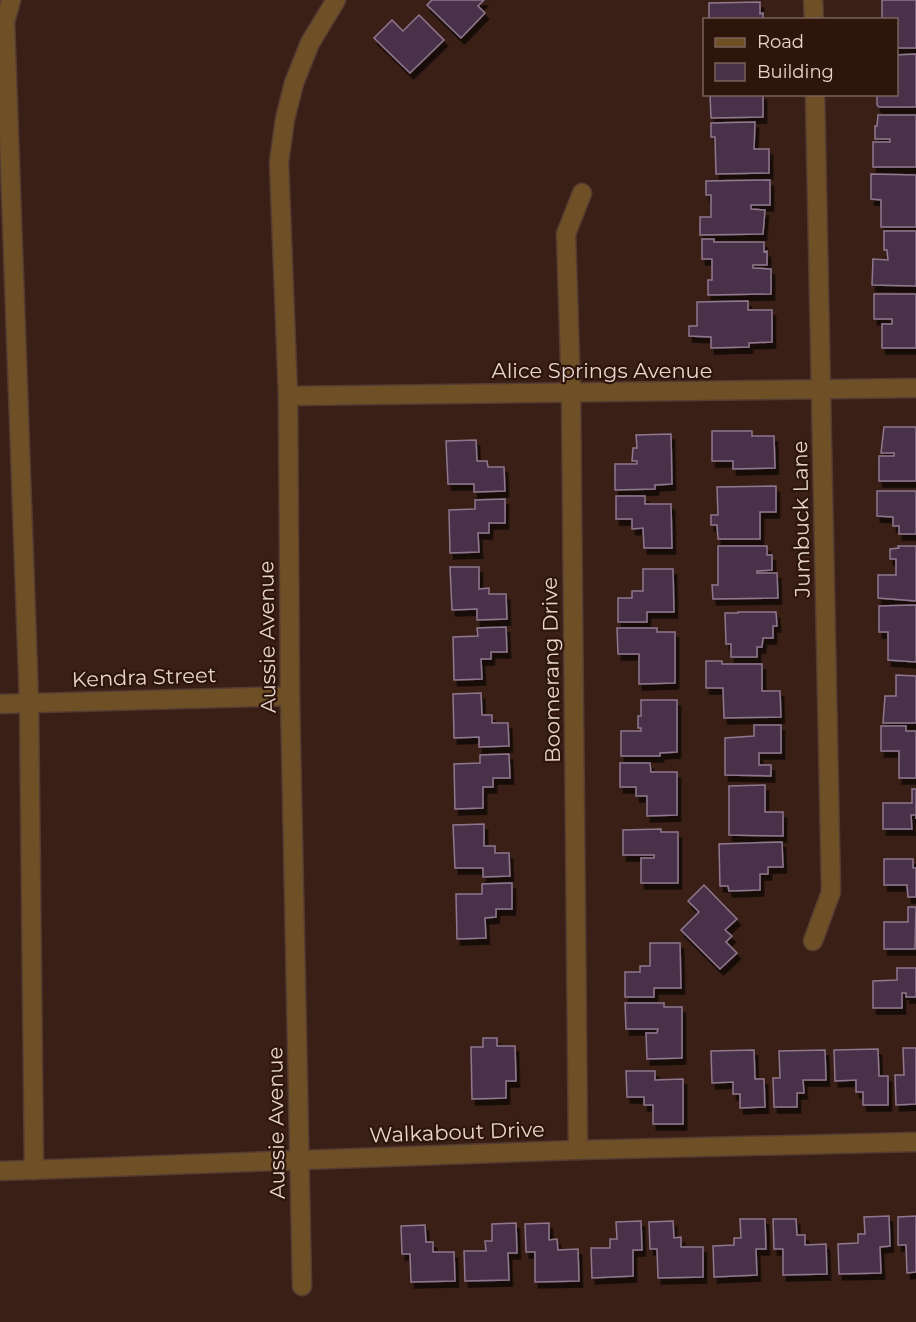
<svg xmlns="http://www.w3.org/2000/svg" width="916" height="1322" viewBox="0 0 916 1322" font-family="Montserrat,sans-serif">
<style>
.building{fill:#483348;stroke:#8f788f;stroke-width:1.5;filter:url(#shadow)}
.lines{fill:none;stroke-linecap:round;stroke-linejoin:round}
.minor-casing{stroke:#553c33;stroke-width:21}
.minor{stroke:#6f4f26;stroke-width:18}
.labels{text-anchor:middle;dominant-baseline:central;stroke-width:4.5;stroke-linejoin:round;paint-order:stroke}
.street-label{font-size:21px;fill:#e7d5ce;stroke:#2e150c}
</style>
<defs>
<filter id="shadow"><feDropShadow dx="3.5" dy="6" stdDeviation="0" flood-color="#0009"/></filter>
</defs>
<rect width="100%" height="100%" fill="#391f15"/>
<g class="building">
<path d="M432,0h52l-6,6 7,7 -24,25 -34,-33z"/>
<path d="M882,0h34v48h-20v-28h-14z"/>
<path d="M760,2v12l3,-1v6l3,1h-57v-17z"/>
<path d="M419,15l25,25 -34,33 -36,-35 18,-18 11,11z"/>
<path d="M916,54v53h-37l-2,-2v-11h19v-39z"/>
<path d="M710,94h53v23l-52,1z"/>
<path d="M878,115h38v52h-43v-25h17v-3h-15v-13h2z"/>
<path d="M755,122l-1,27h15v24l-53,1 -1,-37h-4v-14z"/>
<path d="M871,174l45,1v52h-35v-27l-10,-1z"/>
<path d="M770,180v25h-19v4l14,1 -2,24 -63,1v-18h11v-22h-5v-14z"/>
<path d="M884,231h32v55l-44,-1 1,-26 15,1 -1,-10h-3z"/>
<path d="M702,239h12v3h50v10l3,-1v14h-14v3l18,1v25l-63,1v-15h4v-21h-10z"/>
<path d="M874,294h42v54h-34v-24h10v-5h-18z"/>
<path d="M748,301v9h24v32l-23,1v4l-38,1v-11l-22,-1v-10h8v-24z"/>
<path d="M884,427h32v54h-37v-25h15v-3h-13z"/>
<path d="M712,431h40v5h22l1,32 -42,1v-8h-21z"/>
<path d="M671,434l1,50 -17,1v4l-40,1v-26h22v-3h-5l1,-13h4l-1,-13z"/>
<path d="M476,440l1,21h10l1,6h16l1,24 -31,1v-8h-26l-2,-43z"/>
<path d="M776,486v26h-16v27h-42l-1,-14h-6v-10h7l-1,-28z"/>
<path d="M877,491h39v43h-17v-8h-6v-9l-16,-1z"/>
<path d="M616,496h29v8h26l1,44h-28l-1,-20 -11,1v-10h-16z"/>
<path d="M505,499v24h-16v10h-11l1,19 -29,1 -1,-43 26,-1v-9z"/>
<path d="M718,546h49v9h5v15l-15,1v2h20l1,25 -65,1 -1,-14h6z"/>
<path d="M898,546h18v55l-38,-3v-23h18v-16h-6v-10l9,-1z"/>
<path d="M450,567h29v22l10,-1v6h17l1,25 -30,1v-11l-25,1z"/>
<path d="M643,569h30l1,43h-27v10h-29v-24h14v-7h11z"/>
<path d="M916,605v57l-28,-2v-28h-9v-26z"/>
<path d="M738,612h38l1,14h-4v12h-10l-1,9h-5v10h-26v-13h-5l-1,-31h13z"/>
<path d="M506,627l1,25h-16v7h-10l1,20 -28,1 -1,-43 25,-1 -1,-8z"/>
<path d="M617,628h40v4h18v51l-36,1v-30h-21z"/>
<path d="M706,661h16v3h40v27h18l1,26 -57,1 -1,-30h-17z"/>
<path d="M896,675l20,1v47h-33l2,-27h11z"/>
<path d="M481,693l1,22h10v8h16l1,23 -30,1v-10l-25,1 -1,-44z"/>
<path d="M641,700h36v52l-17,1v3h-39v-25h20v-3h-3v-12h3z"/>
<path d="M754,725h27v28h-22v12h12v11l-46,-1v-37l29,-2z"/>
<path d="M881,726h25v5h10v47h-17v-27h-18z"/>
<path d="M509,754l1,24h-17v9h-10v21l-28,1 -1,-45 26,-1v-8z"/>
<path d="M620,763h30l1,9h26v43l-30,1v-20h-11v-9h-16z"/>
<path d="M765,785v27h18v24l-54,-1v-49z"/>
<path d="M912,789h4v30v-4h-5l1,14h-29v-26h29z"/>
<path d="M484,824v22h11v7h14l1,23 -27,1v-9h-28l-2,-43z"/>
<path d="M661,829v3h17v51h-37v-25h13v-3h-31v-25z"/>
<path d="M782,842l1,25h-15v7h-8v16l-31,1 -1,-5h-8l-1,-42z"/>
<path d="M884,859h29v9h3v29h-8l-1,-12h-23z"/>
<path d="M512,883v26h-16v8l-11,1 1,20 -29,1 -1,-45h26v-10z"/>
<path d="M704,885l33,34 -12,11 7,6 -6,6 11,11 -17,16 -39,-39 18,-18 -11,-11z"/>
<path d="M908,907h8l-1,42h-31v-27h24z"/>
<path d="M650,943h30l1,45h-27v9h-29v-25h15v-6h10z"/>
<path d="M897,968h19v29h-10v-4h-4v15h-29v-27l24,-1z"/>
<path d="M625,1003h39v4h18v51l-35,1 -1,-26h11l1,-4h-32z"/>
<path d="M483,1038h14v8h18l1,35h-10v17l-34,1 -1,-52h12z"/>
<path d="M903,1048h13v56l-20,1 -1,-30h9z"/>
<path d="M878,1049l1,27h9v29h-25v-13h-7v-12l-21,1 -1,-31z"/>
<path d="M754,1050l1,29h9l1,28 -25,1v-14h-7v-12l-21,1 -1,-32z"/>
<path d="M825,1050l1,30h-23l1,13h-7v14h-23l-1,-29h7l-1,-27z"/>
<path d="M626,1071h29v9l28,-1v45h-30v-19h-9v-8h-17z"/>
<path d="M889,1216l1,30 -10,1 1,26 -42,1 -1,-30 20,-1v-9h7l-1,-17z"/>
<path d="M916,1216v56l-9,1 -1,-28h-8v-28z"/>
<path d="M740,1219h25l1,30h-10l1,26 -43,2 -1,-31 21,-1v-7h7z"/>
<path d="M773,1219h23l1,16h8v10l21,-1 1,30 -44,1v-26h-9z"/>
<path d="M641,1221l1,29h-9v26l-41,2 -1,-30h19v-9h7l-1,-17z"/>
<path d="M673,1221l1,17 7,-1v10h22v30l-45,1 -1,-29h-7l-1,-27z"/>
<path d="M516,1223l1,30h-9l1,27 -44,1 -1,-30h22l-1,-10h7v-17z"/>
<path d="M549,1223v17l8,-1 1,11 20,-1 1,32 -44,1v-30h-9l-1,-28z"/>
<path d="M425,1225l1,17h7v10h21l1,29 -44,1 -1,-28h-8l-1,-28z"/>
</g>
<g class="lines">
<defs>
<g id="minor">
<path d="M11,0l-6,22 24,681 5,467"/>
<path d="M813,0l1,20"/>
<path d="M288,396l628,-8"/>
<path d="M0,704l290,-8"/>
<path d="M813,941l18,-49 -16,-798"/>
<path d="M578,1150l-7,-758 -5,-158 16,-41"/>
<path d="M0,1171l578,-21 338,-8"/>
<path d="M302,1286l-12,-590 -2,-300 -9,-234 6,-43 9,-36 16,-40 26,-43"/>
</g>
</defs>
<use href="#minor" class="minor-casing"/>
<use href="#minor" class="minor"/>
</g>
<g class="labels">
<g class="street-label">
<text x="602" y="370">Alice Springs Avenue</text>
<text transform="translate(801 519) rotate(-91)">Jumbuck Lane</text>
<text transform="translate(267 637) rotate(-91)">Aussie Avenue</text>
<text transform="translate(551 670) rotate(-91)">Boomerang Drive</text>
<text transform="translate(144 677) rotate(-2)">Kendra Street</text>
<text transform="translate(276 1123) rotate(-91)">Aussie Avenue</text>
<text transform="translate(457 1132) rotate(-2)">Walkabout Drive</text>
</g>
</g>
<rect x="703" y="18" width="195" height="78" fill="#2e150c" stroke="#78625a" stroke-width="1.5"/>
<rect x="715" y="38" width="30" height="9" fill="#6f4f26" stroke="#78625a" stroke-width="1.5"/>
<text x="757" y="48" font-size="18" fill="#e7d5ce">Road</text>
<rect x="715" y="63" width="30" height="18" fill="#483348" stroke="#78625a" stroke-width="1.5"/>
<text x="757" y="78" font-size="18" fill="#e7d5ce">Building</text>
</svg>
